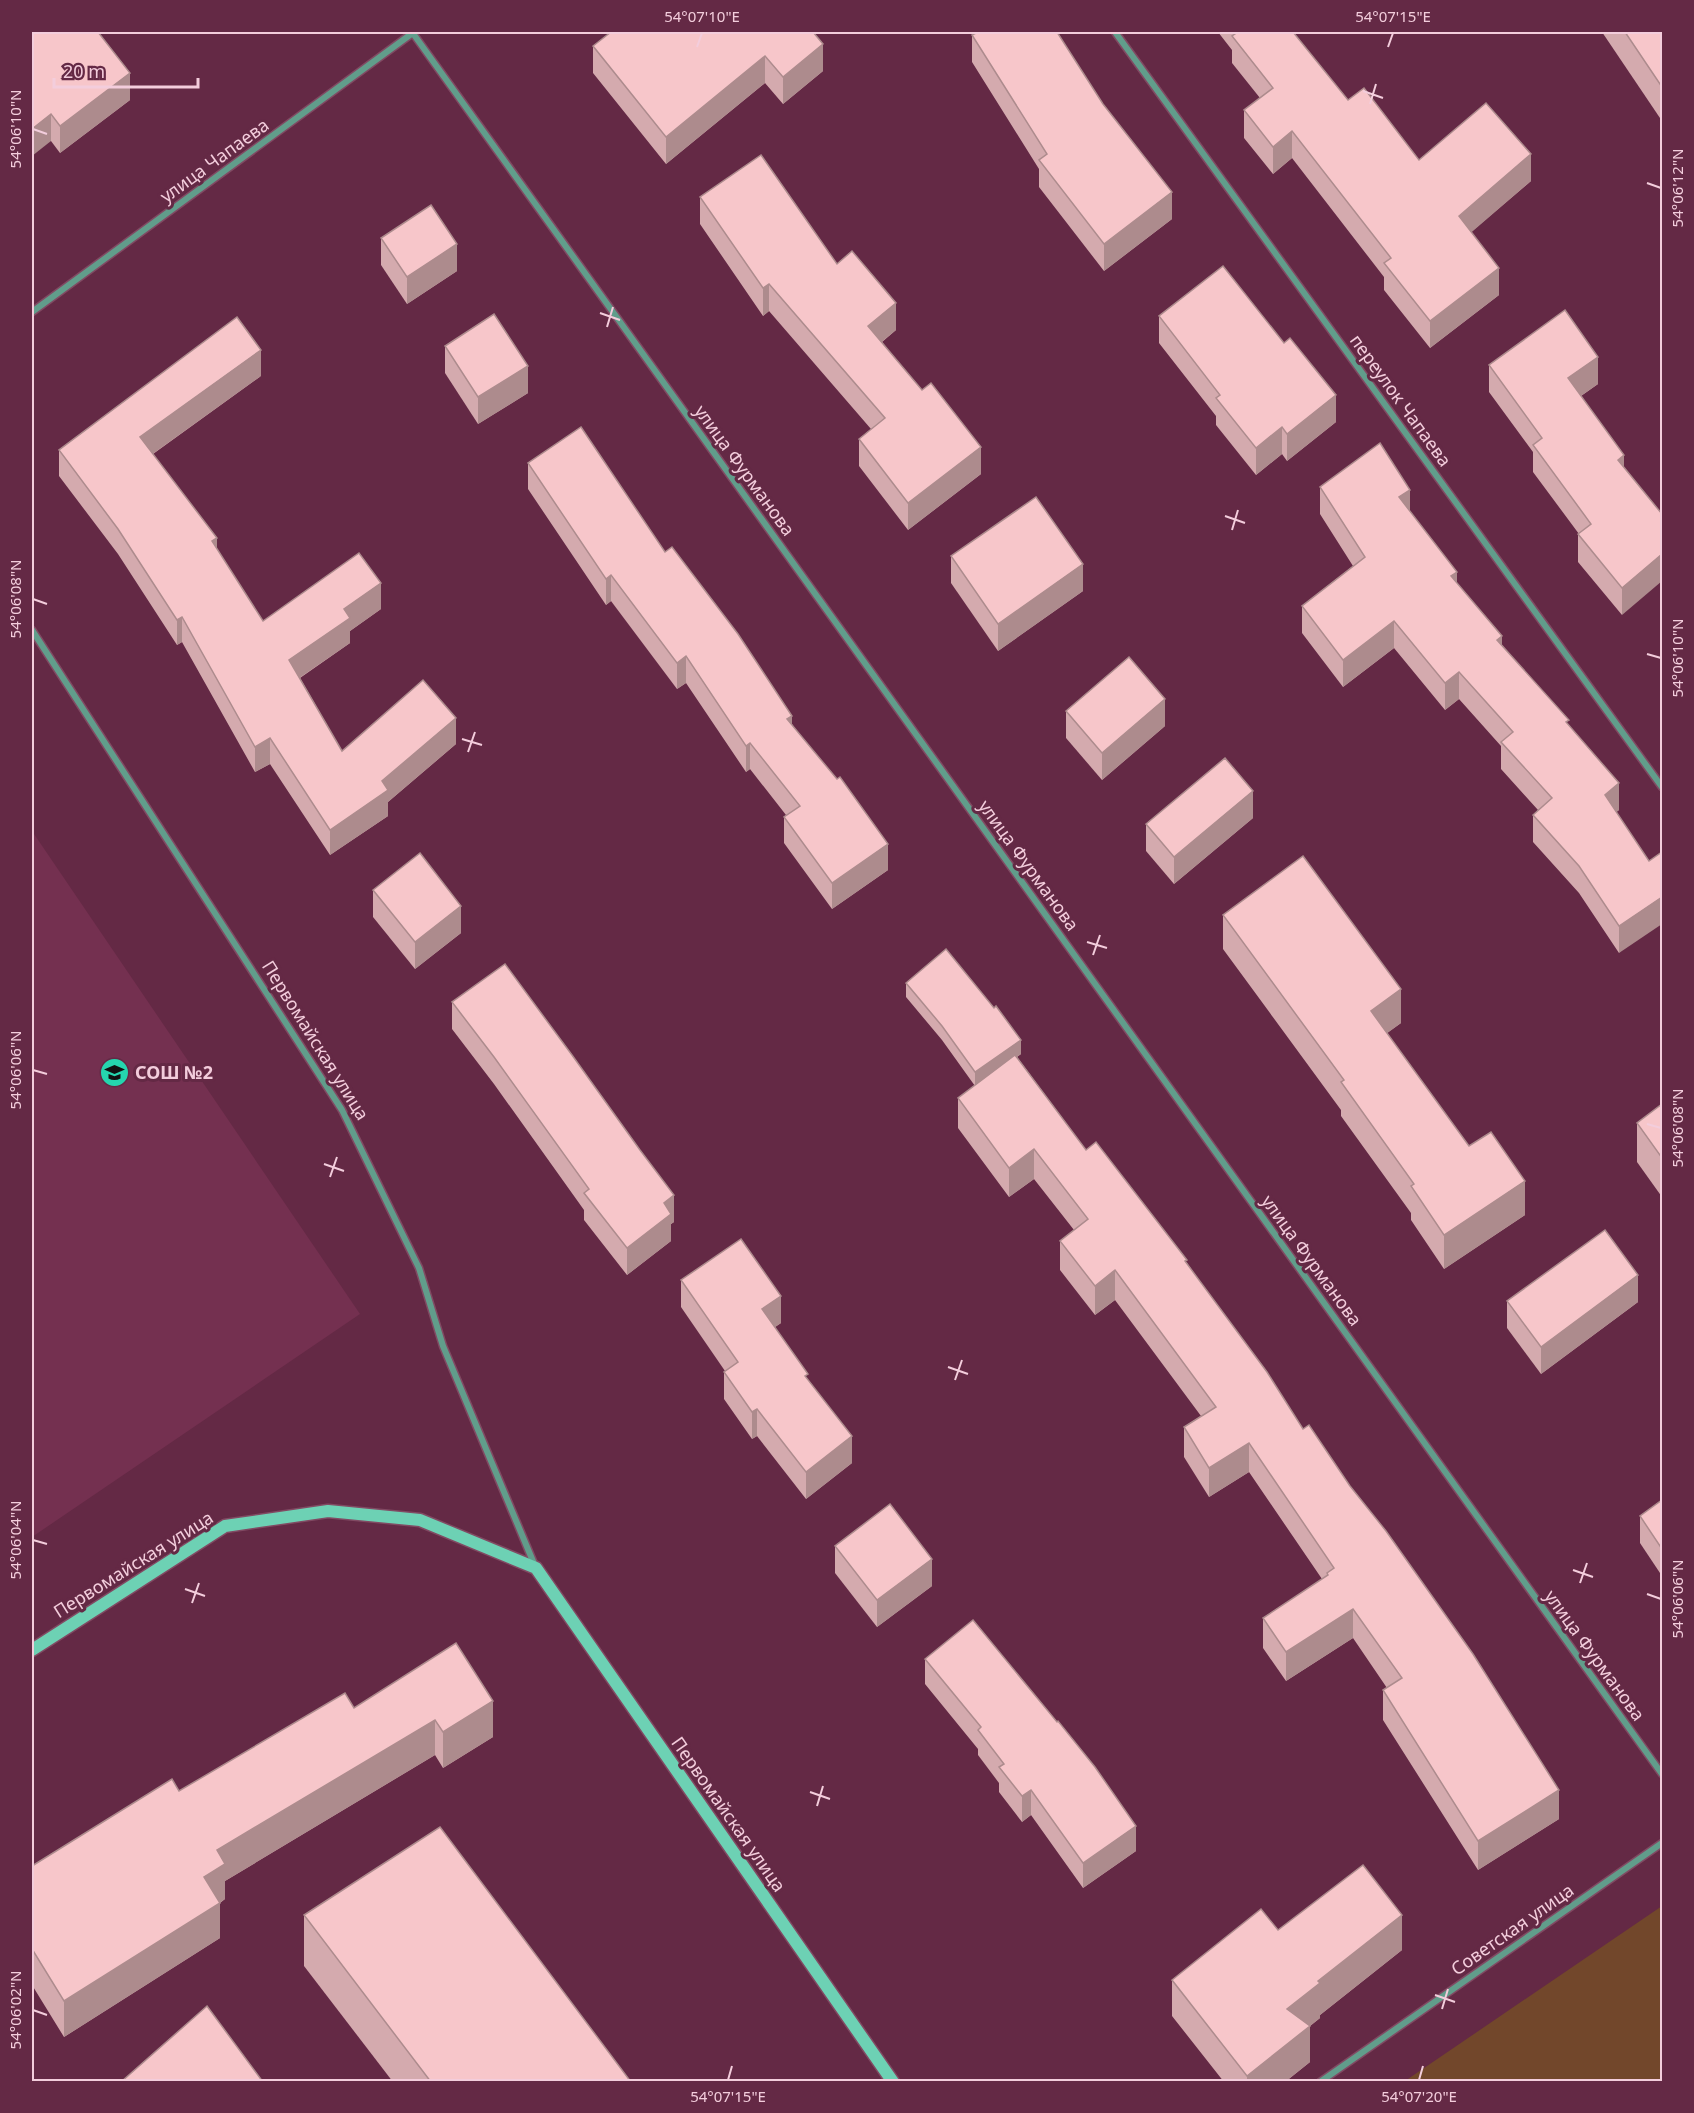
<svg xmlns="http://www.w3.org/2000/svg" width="1694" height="2113" viewBox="0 0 1694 2113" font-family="'Noto Sans',sans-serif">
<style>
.built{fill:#743050}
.green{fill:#72472b}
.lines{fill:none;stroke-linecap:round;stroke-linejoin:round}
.street-casing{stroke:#814a63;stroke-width:9}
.secondary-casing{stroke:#814a63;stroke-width:15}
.street{stroke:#619d8b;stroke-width:6}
.secondary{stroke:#6dd1b4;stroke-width:12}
.wall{fill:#d4aaae}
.shaded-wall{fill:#ad8b8d}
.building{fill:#f7c6ca;stroke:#ad8b8d;stroke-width:1.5}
.ticks{fill:none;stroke:#f3cddc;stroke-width:2}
.labels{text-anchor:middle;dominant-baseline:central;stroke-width:6;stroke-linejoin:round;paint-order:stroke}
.street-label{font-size:18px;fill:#f3cddc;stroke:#642945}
.poi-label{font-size:18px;font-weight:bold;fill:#f3cddc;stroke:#642945;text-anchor:start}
.neatline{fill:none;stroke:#f3cddc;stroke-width:2}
.ticks-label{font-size:15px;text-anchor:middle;fill:#f3cddc}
</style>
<rect width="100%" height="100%" fill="#642945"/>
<path class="built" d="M32,831l328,483 -328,223z"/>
<path class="green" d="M1662,1906v175h-257z"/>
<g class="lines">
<defs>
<g id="street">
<path d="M412,32l1250,1742"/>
<path d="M1115,32l547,755"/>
<path d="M32,312l382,-280"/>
<path d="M32,630l310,480 77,158 24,78 92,220"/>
<path d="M1320,2082l342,-239"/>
</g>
<path id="secondary" d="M32,1650l193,-124 103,-15 92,9 116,48 357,514"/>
</defs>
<use href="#street" class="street-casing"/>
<use href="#secondary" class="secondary-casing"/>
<use href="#street" class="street"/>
<use href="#secondary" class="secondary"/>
</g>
<g class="wall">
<path d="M32,32l98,68 -70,53 -9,-12z"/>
<path d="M813,32l10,39 -40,33 -18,-21 -99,81 -73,-91v-27z"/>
<path d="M1218,32h75l55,68 71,60 112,21 -60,51 28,63 -69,53 -46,-58v-13l-92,-119 -19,16 -29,-36v-28l16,-12 -28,-35v-13z"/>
<path d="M1602,32h60v89z"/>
<path d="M972,35l200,184 -68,52 -65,-84v-18l-67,-107z"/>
<path d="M700,197l137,67 59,66 -14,12 99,132 -73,56 -49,-64v-27l12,-10 -102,-118 -6,5 -63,-92z"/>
<path d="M381,238l76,33 -50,33 -26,-39z"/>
<path d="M1159,316l177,106 -49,39 -5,-7 -26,21 -40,-50v-9l-57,-73z"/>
<path d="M445,346l83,47 -50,31 -33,-51z"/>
<path d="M1489,365l109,19 -17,12 43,59 -2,160 -44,-53v-28h1l-46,-62v-20l-44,-60z"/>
<path d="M261,376l-108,78 64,95 46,72 118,-12 -31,22v12l-50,35 42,73 114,-7 -68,58v14l-58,39 -60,-91 -15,8 -73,-130 -5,3 -59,-91 -59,-78v-26z"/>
<path d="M528,463l137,89 127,172 96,146 -56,39 -48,-66v-26l2,-2 -36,-46 -4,3 -60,-89 -9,6 -66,-88 -5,4 -78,-116z"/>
<path d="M1320,487l90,24 47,72 45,62 67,80 50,85 -3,2 33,49 -30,92 -40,-60 -46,-51v-27l5,-5 -37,-41v-23l-42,-47 -14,11 -51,-62 -51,39 -41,-54v-27l51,-40 -33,-52z"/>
<path d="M951,556l132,35 -85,60 -47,-68z"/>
<path d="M1066,711l99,15 -63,54 -36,-42z"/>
<path d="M1253,818l-79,66 -28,-33v-27z"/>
<path d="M373,890l88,43 -46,36 -42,-52z"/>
<path d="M1223,915l178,108 -14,10 82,113 56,69 -81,54 -33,-49v-7l-70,-97v-6l-118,-161z"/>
<path d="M906,983l115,71 -4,3 69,93 101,113 116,166 256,390 -81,51 -95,-150v-30l4,-2 -34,-50 -67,43 -23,-33v-30l59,-39 -73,-107 -40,25 -25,-40v-30l17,-11 -86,-116 -20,15 -35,-45v-29l14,-11 -40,-51 -25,18 -51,-69v-30l17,-12 -33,-46 -36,-43z"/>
<path d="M452,1002l188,148 34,72 -3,2v17l-44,34 -43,-55v-10l-90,-126 -42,-55z"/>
<path d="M1662,1104v93l-25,-35v-39z"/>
<path d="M681,1280l100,43 -6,4 33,53 44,83 -46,36 -49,-63 -5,3 -28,-40v-27l1,-1 -44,-64z"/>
<path d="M1507,1301l131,1 -97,72 -34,-46z"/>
<path d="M1662,1500v76l-22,-33v-27z"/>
<path d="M835,1546l97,40 -55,41 -42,-54z"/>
<path d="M456,1643l37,94 -50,31 -8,-13 -210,126v18l-5,4v35l-156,99 -32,-52v-119l147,-75 175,-83z"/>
<path d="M925,1659l211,192 -53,37 -52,-73 -9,7 -23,-30v-9l-21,-28v-6l-53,-65z"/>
<path d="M304,1915l327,167h-238l-89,-116z"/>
<path d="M1278,1930l124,20 -82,65v3l-10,8v36l-25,20h-61l-52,-66v-36z"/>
</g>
<g class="shaded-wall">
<path d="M823,44v27l-40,33v-27z"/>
<path d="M765,56v27l-99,81v-27z"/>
<path d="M130,73v27l-70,53v-27z"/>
<path d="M51,114v27l-19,15v-27z"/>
<path d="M1292,131v27l-19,16v-27z"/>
<path d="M1531,154v27l-72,62v-27z"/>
<path d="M1172,192v27l-68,52v-27z"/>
<path d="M457,244v27l-50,33v-27z"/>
<path d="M1499,268v27l-69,53v-27z"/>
<path d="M769,284v27l-6,5v-28z"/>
<path d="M896,303v27l-28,23v-27z"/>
<path d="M261,350v26l-121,87v-26z"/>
<path d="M1598,357v27l-30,21v-27z"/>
<path d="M528,366v27l-50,31v-27z"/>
<path d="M1336,395v27l-49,39v-27z"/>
<path d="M1282,427v27l-26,21v-27z"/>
<path d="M981,447v27l-73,56v-27z"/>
<path d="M1624,455v27l-6,-22z"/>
<path d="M1410,490v27l-11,-20z"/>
<path d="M217,538v26l-5,-23z"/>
<path d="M1662,554v27l-40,34v-27z"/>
<path d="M1083,564v27l-85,60v-27z"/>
<path d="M1457,572v27l-6,-23z"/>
<path d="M611,575v26l-5,4v-26z"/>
<path d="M381,583v26l-31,22v12l-61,42v-25l55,-51z"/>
<path d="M182,617v25l-5,3v-25z"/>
<path d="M1394,621v27l-51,39v-27z"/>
<path d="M1502,636v27l-5,-23z"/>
<path d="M686,656v27l-9,6v-26z"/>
<path d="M1459,672v27l-14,11v-27z"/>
<path d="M1165,699v27l-63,54v-27z"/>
<path d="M792,716v26l-5,-23z"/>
<path d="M456,718v26l-68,58v14l-58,39v-25l52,-49z"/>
<path d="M270,738v26l-15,8v-25z"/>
<path d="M750,743v26l-4,3v-26z"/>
<path d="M1619,783v27l-14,12v-27z"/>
<path d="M1253,791v27l-79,66v-27z"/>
<path d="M888,844v26l-56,39v-26z"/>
<path d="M1662,897v27l-43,29v-27z"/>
<path d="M461,906v27l-46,36v-27z"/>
<path d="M1401,989v34l-30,22v-34z"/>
<path d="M1021,1040v14l-46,32v-14z"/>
<path d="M1034,1149v30l-25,18v-29z"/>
<path d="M1525,1181v34l-81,54v-34z"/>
<path d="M674,1195v27l-3,2v17l-44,34v-27l37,-45z"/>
<path d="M1115,1270v30l-20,15v-29z"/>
<path d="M1638,1275v27l-97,72v-27z"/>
<path d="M781,1296v27l-19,13v-27z"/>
<path d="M757,1409v27l-5,3v-27z"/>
<path d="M852,1436v27l-46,36v-27z"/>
<path d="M1249,1443v29l-40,25v-29z"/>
<path d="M932,1559v27l-55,41v-27z"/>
<path d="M1353,1609v29l-67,43v-29z"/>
<path d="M493,1701v36l-50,31v-36z"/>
<path d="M435,1720v35l-210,126v18l-21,14v-36l13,-27z"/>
<path d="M1031,1790v25l-9,7v-26z"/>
<path d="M1559,1790v29l-81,51v-29z"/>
<path d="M1136,1826v25l-53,37v-25z"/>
<path d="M220,1903v35l-156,99v-36z"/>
<path d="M1402,1915v35l-82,65v3l-30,24 20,-16v36l-25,20h-38v-6l40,-67 31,-28z"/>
</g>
<g class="building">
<path d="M32,32h66l32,41 -70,53 -9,-12 -19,15z"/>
<path d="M611,32h202l10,12 -40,33 -18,-21 -99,81 -73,-91z"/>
<path d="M978,32h79l46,72 69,88 -68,52 -65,-84 8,-6 -75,-119z"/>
<path d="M1238,32h55l55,68 16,-12 55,72 67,-57 45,51 -72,62 40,52 -69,53 -46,-58 7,-5 -99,-127 -19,16 -29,-37 29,-22 -41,-52z"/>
<path d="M1625,32h37v55z"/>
<path d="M761,155l76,109 15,-13 44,52 -28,23 54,64 9,-7 50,64 -73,56 -49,-64 26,-21 -116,-134 -6,4 -63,-91z"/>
<path d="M431,205l26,39 -50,33 -26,-39z"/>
<path d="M1223,266l61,77 6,-5 46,57 -49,39 -5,-7 -26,21 -40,-50 4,-3 -61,-79z"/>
<path d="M1565,310l33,47 -30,21 56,77 -6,5 44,54v40l-40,34 -44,-54 13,-10 -58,-79 9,-7 -53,-73z"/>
<path d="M494,314l34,52 -50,31 -33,-51z"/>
<path d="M237,317l24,33 -121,87 77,101 -5,3 51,80 96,-68 22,30 -37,26 6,9 -61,42 53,91 81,-71 33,38 -74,63 6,9 -58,40 -60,-92 -15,9 -73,-130 -5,3 -59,-91 -59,-79z"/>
<path d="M581,427l84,125 7,-5 66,87 54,82 -5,3 50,60 3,-2 48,67 -56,39 -48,-66 16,-11 -50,-63 -4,3 -60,-90 -9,7 -66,-88 -5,4 -78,-116z"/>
<path d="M1380,443l30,47 -11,7 58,75 -6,4 51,60 -5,4 72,80 -3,2 53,61 -14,12 44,66 13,-9v45l-43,29 -40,-60 -46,-51 19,-17 -51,-56 12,-10 -54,-60 -14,11 -51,-62 -51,39 -41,-54 63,-49 -45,-70z"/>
<path d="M1036,497l47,67 -85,60 -47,-68z"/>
<path d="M1129,657l36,42 -63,54 -36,-42z"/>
<path d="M1225,758l28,33 -79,66 -28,-33z"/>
<path d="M420,853l41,53 -46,36 -42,-52z"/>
<path d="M1303,856l98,133 -30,22 98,135 22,-14 34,49 -81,54 -33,-49 3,-2 -73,-102 3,-2 -121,-165z"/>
<path d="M946,949l48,59 2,-2 25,34 -46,32 -33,-46 -36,-43z"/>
<path d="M505,964l67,91 68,95 34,45 -10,8 7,11 -44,34 -43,-55 5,-4 -95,-132 -42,-55z"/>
<path d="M1015,1055l71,95 10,-8 91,118 -2,1 82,111 36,57 6,-4 41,61 36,45 87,123 86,136 -81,51 -95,-151 19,-12 -49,-69 -67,43 -23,-34 65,-43 -1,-2 7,-5 -85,-125 -40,25 -25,-41 32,-20 -101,-137 -20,16 -35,-45 28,-22 -54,-70 -25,19 -51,-70z"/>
<path d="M1662,1104v54l-25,-35z"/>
<path d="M1605,1230l33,45 -97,72 -34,-46z"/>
<path d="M741,1239l40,57 -19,13 46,65 -3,2 47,60 -46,36 -49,-63 -5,3 -28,-40 14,-10 -57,-82z"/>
<path d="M1662,1500v49l-22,-33z"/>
<path d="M890,1504l42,55 -55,41 -42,-54z"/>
<path d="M973,1620l84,102 1,-1 37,46 41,59 -53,37 -52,-73 -9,6 -23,-29 5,-3 -26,-34 3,-3 -56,-68z"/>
<path d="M456,1643l37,58 -50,31 -8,-12 -218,130 8,14 -21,13 16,26 -156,98 -32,-52v-83l140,-87 7,12 166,-98 9,15z"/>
<path d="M440,1827l191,255h-200l-127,-167z"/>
<path d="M1363,1865l39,50 -84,66 2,2 -33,26 23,17 -63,50 -75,-96 89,-71 17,21z"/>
<path d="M207,2006l56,76h-142z"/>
</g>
<path class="ticks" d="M697,47l5,-14M1388,47l5,-14M1363,91l20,7M1370,104l6,-20M33,129l14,5M1647,183l14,5M600,313l20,7M607,327l6,-20M1225,516l20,7M1232,530l6,-20M33,599l14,5M1647,654l14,4M462,739l20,6M468,752l7,-20M1087,942l20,6M1093,955l7,-20M33,1070l14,4M1647,1124l14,4M324,1164l20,7M330,1177l7,-20M948,1367l20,7M955,1380l7,-20M33,1540l14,4M1573,1570l20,7M1580,1583l7,-20M185,1589l20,7M1647,1594l14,5M192,1603l7,-20M810,1792l20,7M817,1806l6,-20M1435,1995l20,7M1442,2009l6,-20M33,2010l14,5M728,2080l4,-14M1419,2080l4,-14"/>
<defs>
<symbol id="school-disc" viewBox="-11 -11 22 22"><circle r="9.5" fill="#25d5ae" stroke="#642945"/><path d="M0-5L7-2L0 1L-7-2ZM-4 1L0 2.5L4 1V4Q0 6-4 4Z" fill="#111"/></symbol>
</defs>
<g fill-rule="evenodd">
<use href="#school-disc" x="98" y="1056" width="33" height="33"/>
</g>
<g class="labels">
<g class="street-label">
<text transform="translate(214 160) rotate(-36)">улица Чапаева</text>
<text transform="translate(1401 400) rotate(54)">переулок Чапаева</text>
<text transform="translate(745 470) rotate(54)">улица Фурманова</text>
<text transform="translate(1029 865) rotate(54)">улица Фурманова</text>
<text transform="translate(316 1040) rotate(58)">Первомайская улица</text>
<text transform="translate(1312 1260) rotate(54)">улица Фурманова</text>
<text transform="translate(133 1564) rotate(-32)">Первомайская улица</text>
<text transform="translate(1595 1655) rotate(54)">улица Фурманова</text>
<text transform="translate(729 1814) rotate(55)">Первомайская улица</text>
<text transform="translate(1512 1929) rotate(-35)">Советская улица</text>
</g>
<g class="poi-label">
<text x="135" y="1072">СОШ №2</text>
</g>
</g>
<rect width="1694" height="2113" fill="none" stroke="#642945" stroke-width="66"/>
<path d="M54 78v9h144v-9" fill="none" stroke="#f3cddc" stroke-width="3"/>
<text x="63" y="78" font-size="18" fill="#f3cddc" stroke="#642945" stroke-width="4.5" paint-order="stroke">20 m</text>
<rect x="33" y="33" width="1628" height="2047" class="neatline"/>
<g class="ticks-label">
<text x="702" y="22">54°07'10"E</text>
<text x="1393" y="22">54°07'15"E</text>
<text transform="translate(16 129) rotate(-90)" y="5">54°06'10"N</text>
<text transform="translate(1678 188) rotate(-90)" y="5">54°06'12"N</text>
<text transform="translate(16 599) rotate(-90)" y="5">54°06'08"N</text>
<text transform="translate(1678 658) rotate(-90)" y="5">54°06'10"N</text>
<text transform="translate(16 1070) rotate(-90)" y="5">54°06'06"N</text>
<text transform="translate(1678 1128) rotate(-90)" y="5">54°06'08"N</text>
<text transform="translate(16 1540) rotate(-90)" y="5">54°06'04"N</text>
<text transform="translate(1678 1599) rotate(-90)" y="5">54°06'06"N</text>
<text transform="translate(16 2010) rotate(-90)" y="5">54°06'02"N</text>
<text x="728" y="2102">54°07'15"E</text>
<text x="1419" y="2102">54°07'20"E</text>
</g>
</svg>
